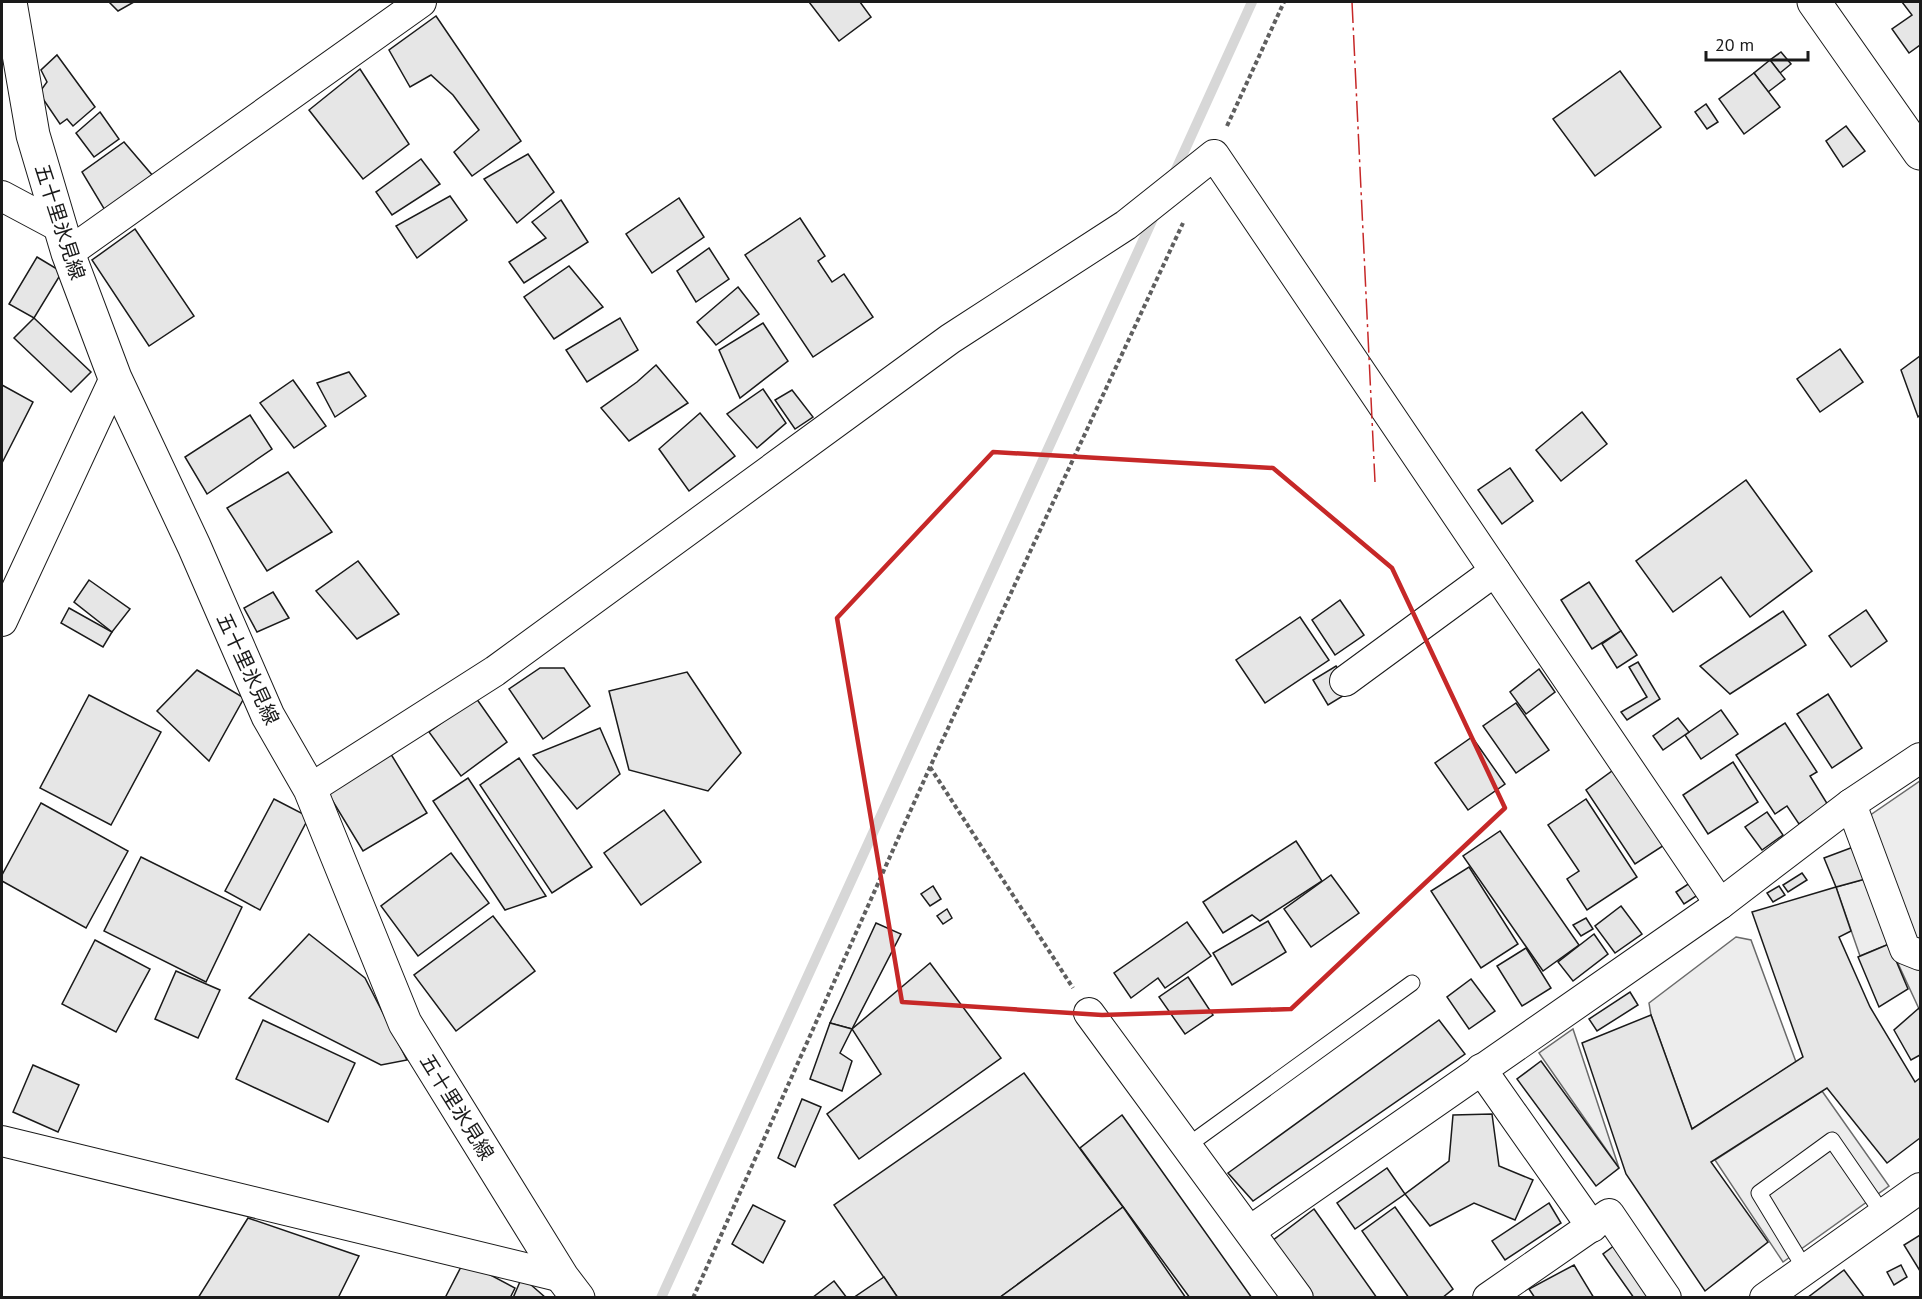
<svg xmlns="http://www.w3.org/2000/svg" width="1922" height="1299" viewBox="0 0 1922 1299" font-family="'PT Sans','Noto Sans JP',sans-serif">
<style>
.built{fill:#ededed;stroke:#6a6a6a;stroke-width:1.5}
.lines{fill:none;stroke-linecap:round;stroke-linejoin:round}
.stream{stroke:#d7d7d7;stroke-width:10}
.building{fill:#e6e6e6;stroke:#1a1a1a;stroke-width:1.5}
.lane-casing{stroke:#1a1a1a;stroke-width:17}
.street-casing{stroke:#1a1a1a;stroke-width:32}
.secondary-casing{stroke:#1a1a1a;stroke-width:35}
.path{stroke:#5f5f5f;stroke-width:4;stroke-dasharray:4.5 3;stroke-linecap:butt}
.lane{stroke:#fff;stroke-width:15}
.street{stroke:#fff;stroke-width:30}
.secondary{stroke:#fff;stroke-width:33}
.power{stroke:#c62828;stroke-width:1.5;stroke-dasharray:21 4.5 3 4.5;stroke-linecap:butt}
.marked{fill:none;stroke:#c62828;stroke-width:4.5;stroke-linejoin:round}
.labels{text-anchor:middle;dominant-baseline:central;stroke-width:4.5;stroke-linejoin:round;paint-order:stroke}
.street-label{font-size:20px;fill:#1a1a1a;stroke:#fff}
</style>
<rect width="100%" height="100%" fill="#fff"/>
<g class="built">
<path d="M1920,781v230l-31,-67 -29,12 -24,-69 33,-9 -19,-49z"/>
<path d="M1736,937l15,3 45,122 -104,67 -41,-114 -2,-12z"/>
<path d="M1573,1029l46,139 -80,-115z"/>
<path d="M1822,1091l67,95 -106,76 -68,-102z"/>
</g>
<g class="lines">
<g class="stream">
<path d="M1173,176l79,-174"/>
<path d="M661,1298l495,-1086"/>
</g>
</g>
<g class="building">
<path d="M109,2h25l-16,9z"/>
<path d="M809,2h51l11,15 -32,24z"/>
<path d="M1902,2h18v43l-11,8 -17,-24 20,-14z"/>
<path d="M436,16l85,125 -49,35 -18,-24 25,-22 -26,-35 -22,-20 -21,12 -21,-37z"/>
<path d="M1781,52l10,12 -11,9 -10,-13z"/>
<path d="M57,55l38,52 -22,19 -6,-7 -7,5 -21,-31 8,-11 -6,-12z"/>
<path d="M1770,60l15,19 -17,13 -14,-19z"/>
<path d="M360,69l49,75 -46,35 -54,-69z"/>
<path d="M1620,71l41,56 -66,49 -42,-57z"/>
<path d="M1754,73l26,34 -36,27 -25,-35z"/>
<path d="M1706,104l12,18 -11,7 -12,-17z"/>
<path d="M100,112l19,27 -25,18 -18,-24z"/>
<path d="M1846,126l19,25 -22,16 -17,-26z"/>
<path d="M124,142l29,34 -47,36 -24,-40z"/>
<path d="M528,154l26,38 -37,31 -33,-44z"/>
<path d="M421,159l19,25 -48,31 -16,-23z"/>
<path d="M450,196l17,24 -50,38 -21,-32z"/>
<path d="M679,198l25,39 -52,36 -26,-39z"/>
<path d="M561,200l27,42 -64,41 -15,-21 37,-24 -14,-16z"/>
<path d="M800,218l25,38 -7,5 14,21 12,-8 29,43 -60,40 -68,-102z"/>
<path d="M135,229l59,87 -45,30 -57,-86z"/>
<path d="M709,248l20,31 -33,23 -19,-31z"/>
<path d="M37,257l25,15 -28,46 -25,-14z"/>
<path d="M569,266l34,41 -49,32 -30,-42z"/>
<path d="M738,287l21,27 -43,31 -19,-23z"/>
<path d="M34,318l57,54 -20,20 -57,-54z"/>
<path d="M620,318l18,32 -51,32 -21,-32z"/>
<path d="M763,323l25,38 -48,37 -21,-48z"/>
<path d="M1840,349l23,33 -43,30 -23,-33z"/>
<path d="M1920,356v59l-2,2 -17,-47z"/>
<path d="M656,365l32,38 -59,38 -28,-33 36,-26z"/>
<path d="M349,372l17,24 -31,21 -18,-34z"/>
<path d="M293,380l33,46 -32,22 -34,-45z"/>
<path d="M2,385l31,17 -31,61z"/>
<path d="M763,389l23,34 -29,25 -30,-34z"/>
<path d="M792,390l21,27 -18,12 -20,-29z"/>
<path d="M1582,412l25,32 -46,37 -25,-31z"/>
<path d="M700,413l35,43 -46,35 -30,-42z"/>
<path d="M250,415l22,34 -65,45 -22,-37z"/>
<path d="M1510,468l23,33 -31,23 -24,-34z"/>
<path d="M288,472l44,60 -65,39 -40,-63z"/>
<path d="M1746,480l66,91 -62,46 -29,-40 -48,35 -37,-51z"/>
<path d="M358,561l41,53 -42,25 -41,-48z"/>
<path d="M89,580l41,29 -18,23 -38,-30z"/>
<path d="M1589,582l32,49 -29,18 -31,-49z"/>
<path d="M273,592l16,26 -32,14 -13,-24z"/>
<path d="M1340,600l24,35 -29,20 -23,-35z"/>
<path d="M69,608l43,24 -9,15 -42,-24z"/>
<path d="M1866,610l21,31 -36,26 -22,-31z"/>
<path d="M1783,611l23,34 -76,49 -30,-28z"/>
<path d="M1300,617l29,43 -64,43 -29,-43z"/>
<path d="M1621,631l16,24 -20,13 -15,-24z"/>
<path d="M1638,662l22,37 -33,21 -6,-8 26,-15 -18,-30z"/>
<path d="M1336,666l15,25 -23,14 -15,-25z"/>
<path d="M540,668h24l26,38 -47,33 -34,-50z"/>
<path d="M1539,669l16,23 -29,22 -16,-22z"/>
<path d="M197,670l47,28 -35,63 -52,-50z"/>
<path d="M687,672l54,81 -33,38 -79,-21 -20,-79z"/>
<path d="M1828,694l34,54 -30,20 -35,-54z"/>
<path d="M89,695l72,37 -50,93 -71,-37z"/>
<path d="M476,698l31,44 -46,34 -32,-44z"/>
<path d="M1516,703l33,47 -33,23 -33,-47z"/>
<path d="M1721,710l17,24 -37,25 -16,-24z"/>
<path d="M1678,718l11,14 -26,18 -10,-14z"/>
<path d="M1785,723l32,49 -7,4 18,29 -29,19 -12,-18 -12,8 -39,-59z"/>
<path d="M600,728l20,46 -43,35 -44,-54z"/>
<path d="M1472,737l33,47 -37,26 -33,-47z"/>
<path d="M389,751l38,62 -64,38 -37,-61z"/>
<path d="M519,758l73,109 -40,26 -72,-108z"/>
<path d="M1733,762l25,40 -50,32 -25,-39z"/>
<path d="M1623,763l49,77 -37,24 -49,-74z"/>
<path d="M468,778l78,118 -41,14 -72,-109z"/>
<path d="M274,799l35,18 -49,93 -35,-19z"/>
<path d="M1586,799l51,78 -50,33 -20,-31 12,-8 -31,-46z"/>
<path d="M41,803l87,48 -42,77 -84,-47v-6z"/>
<path d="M664,810l37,52 -60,43 -37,-52z"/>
<path d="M1767,812l16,23 -21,15 -17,-23z"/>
<path d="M1500,831l79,114 -36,26 -80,-115z"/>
<path d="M1296,841l26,40 -62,40 -8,-6 -29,18 -20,-31z"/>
<path d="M1856,846l13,32 -33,9 -12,-29z"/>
<path d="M451,853l38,50 -71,53 -37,-50z"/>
<path d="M141,857l101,50 -36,75 -102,-51z"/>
<path d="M1469,867l49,77 -37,24 -50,-77z"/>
<path d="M1802,873l5,7 -19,12 -5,-7z"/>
<path d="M1331,875l28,38 -48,34 -27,-38z"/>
<path d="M1699,877l8,12 -23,15 -8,-12z"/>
<path d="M933,886l8,13 -11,7 -9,-12z"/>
<path d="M1779,886l6,9 -12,7 -6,-9z"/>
<path d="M1836,887l15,44 -12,6 31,70 45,75 5,-4v60l-33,25 -60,-75 -116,74 57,80 -63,49 -79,-117 -44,-131 69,-28 41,114 111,-72 -51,-145z"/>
<path d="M1621,906l21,28 -27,19 -20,-27z"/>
<path d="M947,909l5,9 -9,6 -6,-8z"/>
<path d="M493,916l42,55 -79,60 -42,-56z"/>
<path d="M1586,918l7,11 -12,7 -8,-11z"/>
<path d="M1268,921l18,31 -54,33 -19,-32z"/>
<path d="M1187,922l24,34 -46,32 -7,-10 -27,20 -17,-25z"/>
<path d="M876,923l25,11 -49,95 -22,-6z"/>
<path d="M309,934l56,44 42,82 -26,5 -132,-67z"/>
<path d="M1594,934l14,20 -35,27 -15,-19z"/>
<path d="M95,940l55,29 -34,63 -54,-28z"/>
<path d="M1889,944l19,45 -29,18 -21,-50z"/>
<path d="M1526,948l25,40 -29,18 -25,-40z"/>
<path d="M930,963l71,95 -142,101 -32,-45 54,-40 -29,-45z"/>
<path d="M176,971l44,19 -22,48 -43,-19z"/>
<path d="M1188,977l25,38 -28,19 -26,-37z"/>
<path d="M1471,979l24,32 -26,18 -22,-32z"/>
<path d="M1630,992l8,13 -41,26 -8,-12z"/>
<path d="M1919,1008l1,3v44l-9,5 -17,-30z"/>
<path d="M263,1020l92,43 -27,59 -92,-43z"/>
<path d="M1439,1020l26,34 -212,147 -25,-28z"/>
<path d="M830,1023l22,6 -12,24 12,8 -10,30 -32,-12z"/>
<path d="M1541,1061l78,107 -23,18 -79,-107z"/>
<path d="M33,1065l46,20 -21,47 -45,-20z"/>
<path d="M1024,1073l99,134 -124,91h-101l-64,-93z"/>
<path d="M802,1099l19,8 -26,60 -17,-9z"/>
<path d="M1492,1114l7,52 34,14 -18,40 -41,-17 -44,23 -25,-32 44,-33 4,-46z"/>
<path d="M1122,1115l130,183h-62l-110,-150z"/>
<path d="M1387,1168l18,26 -50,35 -18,-26z"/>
<path d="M1549,1203l12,20 -56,37 -13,-19z"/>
<path d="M753,1205l32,16 -22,42 -31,-19z"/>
<path d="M1123,1207l63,91h-187z"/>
<path d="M1395,1207l58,82 -11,9h-33l-47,-67z"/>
<path d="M1314,1209l63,89h-65l-40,-57z"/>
<path d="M248,1218l111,38 -21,42h-140z"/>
<path d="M1920,1235v36l-16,-26z"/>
<path d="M1615,1245l37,53h-18l-31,-44z"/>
<path d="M464,1261l51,27 -5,10h-65z"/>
<path d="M1574,1265l20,33h-59l-6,-9z"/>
<path d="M1901,1265l6,12 -13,8 -7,-13z"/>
<path d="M1844,1270l21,28h-58z"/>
<path d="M522,1277l24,21h-33z"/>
<path d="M884,1277l14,21h-45z"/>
<path d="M834,1281l13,17h-35z"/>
</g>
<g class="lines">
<defs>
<g id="lane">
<path d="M1187,1146l225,-163"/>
<path d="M1805,1269l-46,-76 73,-53 51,74"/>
</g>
<g id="street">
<path d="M2,196l58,31"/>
<path d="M68,253l353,-251"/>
<path d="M2,621l113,-243"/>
<path d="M1345,681l150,-110"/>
<path d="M310,789l185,-118 455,-332 176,-114 88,-70 506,749"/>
<path d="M1851,804l54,145 15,6"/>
<path d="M1089,1013l209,285"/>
<path d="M1481,1069l111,158"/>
<path d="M2,1141l560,136"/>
<path d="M1250,1231l470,-327 131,-100 69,-46"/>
<path d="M1488,1298l121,-84 57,84"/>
<path d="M1765,1298l155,-110"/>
</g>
<g id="secondary">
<path d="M10,2l23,133 35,118 47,125 79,168 74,170 42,73 95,234 157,254 16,21"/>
<path d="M1814,2l106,151"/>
</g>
</defs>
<use href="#lane" class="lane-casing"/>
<use href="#street" class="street-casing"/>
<use href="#secondary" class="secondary-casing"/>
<g class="path">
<path d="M1227,126l57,-124"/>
<path d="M930,767l143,221"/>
<path d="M693,1298l237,-531 253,-544"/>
</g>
<use href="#lane" class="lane"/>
<use href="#street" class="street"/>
<use href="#secondary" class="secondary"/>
<path class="power" d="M1352,2l23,480"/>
</g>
<path class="marked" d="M993,452l280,16 119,100 113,240 -214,201 -189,6 -200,-13 -65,-384z"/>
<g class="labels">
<g class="street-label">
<text transform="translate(60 222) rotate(72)">五十里氷見線</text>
<text transform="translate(248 669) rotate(65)">五十里氷見線</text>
<text transform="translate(457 1107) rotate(58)">五十里氷見線</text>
</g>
</g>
<rect width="1922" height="1299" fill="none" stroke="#1a1a1a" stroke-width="6"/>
<path d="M1706 51v9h102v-9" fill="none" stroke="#1a1a1a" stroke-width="3"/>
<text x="1715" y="51" font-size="18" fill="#1a1a1a" stroke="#ffffff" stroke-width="4.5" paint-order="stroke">20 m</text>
</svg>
